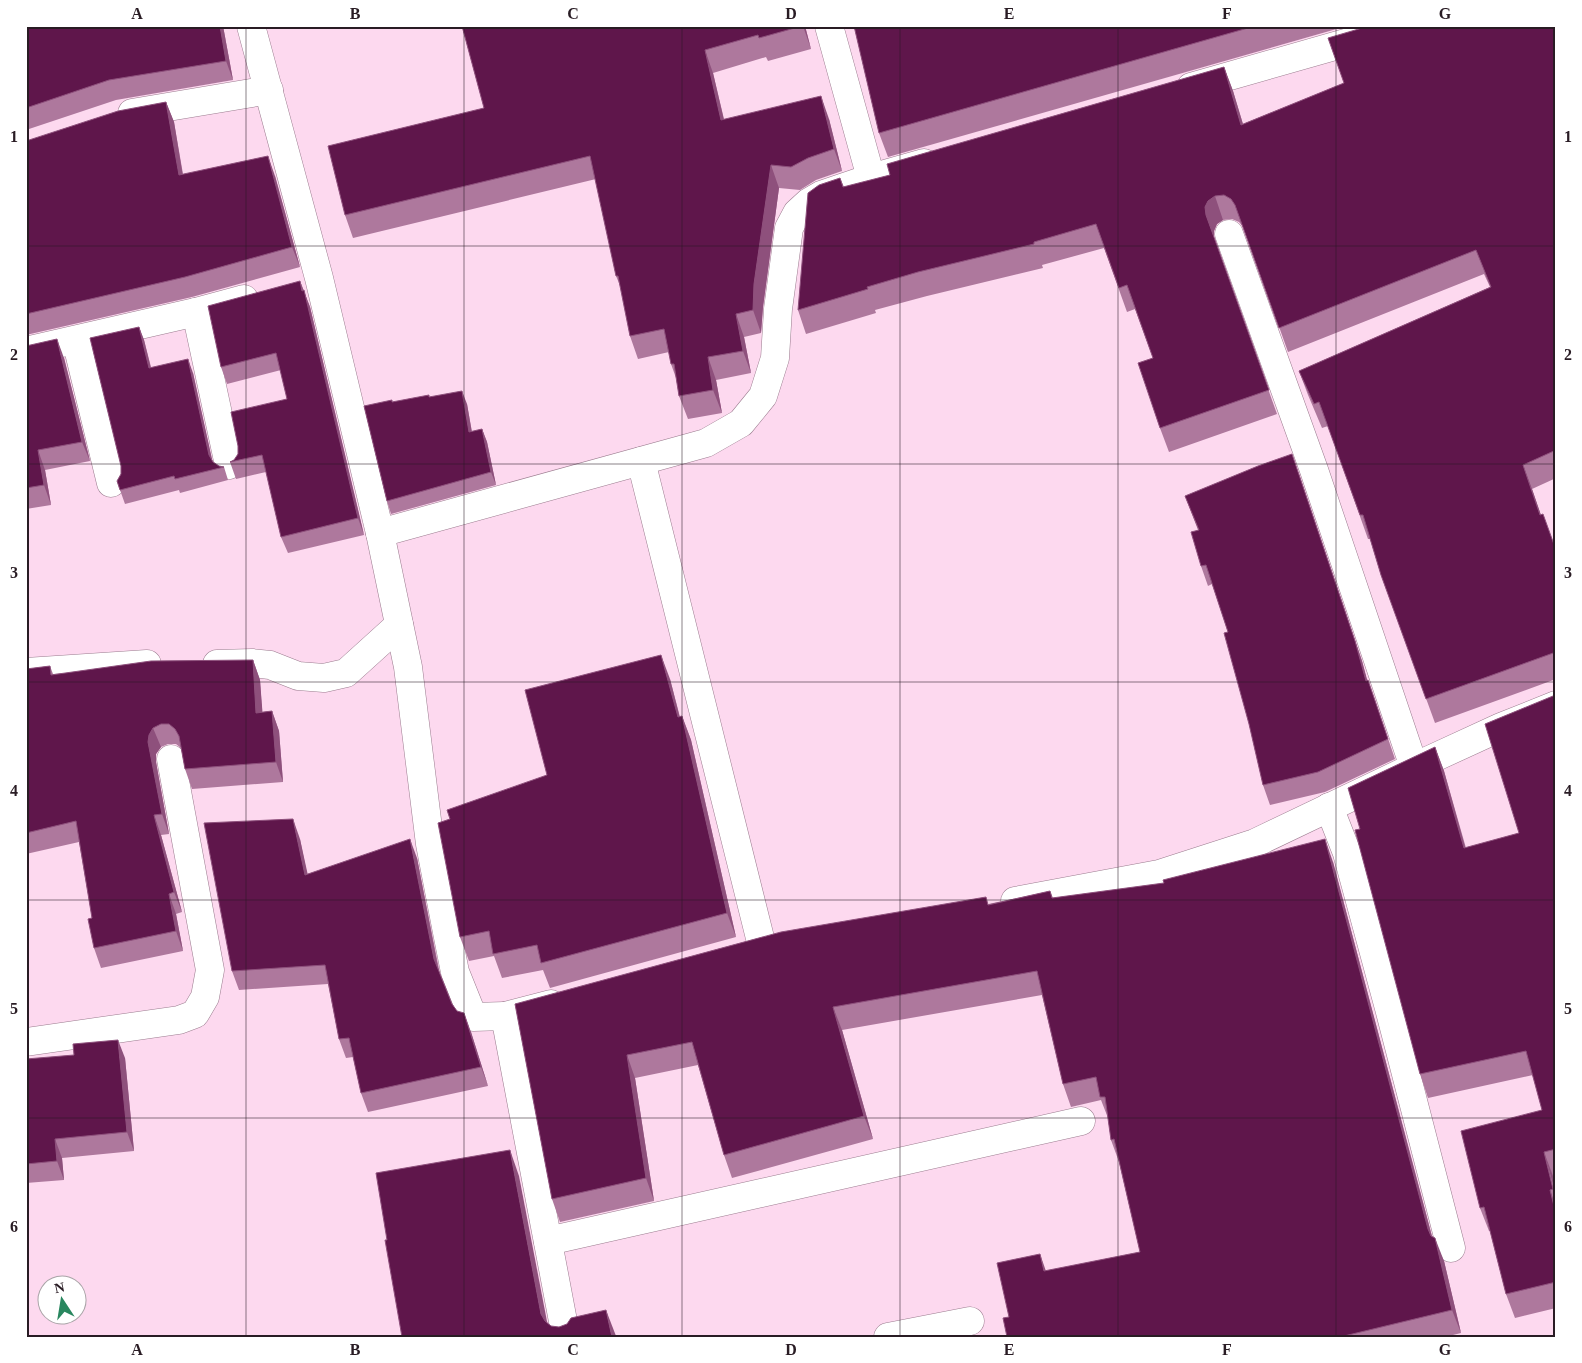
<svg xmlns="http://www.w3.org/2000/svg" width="1582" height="1363" viewBox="0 0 1582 1363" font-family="Georgia,serif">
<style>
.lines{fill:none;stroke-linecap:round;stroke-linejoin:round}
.minor-casing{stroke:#9b7c8f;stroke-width:29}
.minor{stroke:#fff;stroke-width:28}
.wall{fill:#ae789d}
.shaded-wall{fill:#8e507c}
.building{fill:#5f164b;stroke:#8e507c}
.grid{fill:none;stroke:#291c24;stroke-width:1;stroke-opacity:0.55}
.neatline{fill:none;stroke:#291c24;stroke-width:2}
.grid-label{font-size:16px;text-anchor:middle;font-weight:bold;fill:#291c24}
</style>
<rect width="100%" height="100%" fill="#fdd9ef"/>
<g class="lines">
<defs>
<g id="minor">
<path d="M251,26l68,252 61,255 28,134 22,177 17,88 8,40 18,45 32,-1"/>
<path d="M829,26l42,152"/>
<path d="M1191,87l214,-61"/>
<path d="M132,113l137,-23"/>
<path d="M1229,234l85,236 100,297"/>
<path d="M196,312l33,153"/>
<path d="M76,340l35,143"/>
<path d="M26,351l170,-39 48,-13"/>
<path d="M641,461l121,485"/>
<path d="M380,533l326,-90 35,-20 22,-27 12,-38 3,-49 11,-81 8,-15 12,-11 12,-7 50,-17 53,-15"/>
<path d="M217,664l35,-1 18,2 28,11 26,2 22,-5 53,-48"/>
<path d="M26,672l121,-8"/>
<path d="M1329,807l18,46 42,155 62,240"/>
<path d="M1015,901l144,-27 96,-31 159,-76 87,-40 55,-22"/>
<path d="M551,1004l-46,12 61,321"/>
<path d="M26,1042l153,-22 16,-6 10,-17 5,-27 -39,-211"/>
<path d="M548,1241l533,-120"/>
<path d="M888,1337l82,-16"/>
</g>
</defs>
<use href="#minor" class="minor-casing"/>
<use href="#minor" class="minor"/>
</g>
<g class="wall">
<path d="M26,26h197l10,54 -117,20 -90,30z"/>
<path d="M462,26h343l6,23 -43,12 -2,-4 -53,16 11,46h105l13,52 -26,9 -16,10 -21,-2 -16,119 -2,26 -17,4 7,36 -35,7 6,33 -34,6 -9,-23 -3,-18 -5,-14 -2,-12 -31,7 -8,-23 -9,-48 -5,-12 -20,-97 -243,59 -8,-23 139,-107z"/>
<path d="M854,26h493l-459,131 -9,-24z"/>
<path d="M1556,26v452l-24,11 9,26 15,35v129l-121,44 -54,-148 -11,-36h-2l-40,-113 -6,2 -14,-33 -9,-24 191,-84 -6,-13 -196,78 -44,-124 -5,-6 -7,-3 -9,1 -6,4 -3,7v8l63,175 -108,38 -9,-24 -7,-70 -18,-49 -8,3 -23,-64 -62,17 1,3 -116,28 -52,14 1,3 -70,21 -8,-24 42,-132 4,9 46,-12 334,-108 9,24 10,33 101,-41z"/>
<path d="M166,102l8,20 9,52 92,2 25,91 -108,30 -166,38v-194z"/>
<path d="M300,281l10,26 54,228 -76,18 -7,-16 -15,-65 -30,7 -6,-17 4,-2 53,-61 -6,-29 -54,14 -6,-17z"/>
<path d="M139,327l5,13 7,27 42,6 19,88 1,1 6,4 5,1 4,13 -48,13 -1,-3 -54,14 -5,-14 1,-16z"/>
<path d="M26,346l38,12 26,103 -45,9 6,35 -25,4z"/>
<path d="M429,397l38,7 5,28 10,-3 5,13 9,43 -105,29 -4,-13 6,-99z"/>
<path d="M1299,474l63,187 5,20 8,19 20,59 -70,33 -55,13 -7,-20 -35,-153 -16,-48 -4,2 -7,-20 -3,-36 -13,-34z"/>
<path d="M253,660l7,20 2,32 10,-1 7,20 4,51 -91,7 -7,-20 -4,-21 -5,-4h-8l-7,3 -5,7v8l13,72 -8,1 21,77 -6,2 7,37 -82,17 -7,-20 -2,-30 -13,-76 -53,12v-185l24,-3 3,8z"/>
<path d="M670,679l10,38 2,-1 9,24 45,197 -186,51 -7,-18 -41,8 -8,-22 -25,5 -9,-24 -10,-118 97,-44z"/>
<path d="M1556,694v481l-3,1 3,12v120l-41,10 -9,-24 -16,-63h-1l-9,-23 62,-98 -9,-35 -105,23 -8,-24 -60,-245 75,-82 9,24 22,77 53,-15 34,-137z"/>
<path d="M300,839l7,35 110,-16 23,116 12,30 19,28 17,54 -120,26 -7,-19 -8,-36 -7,1 -7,-19 -11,-55 -89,6 -7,-19z"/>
<path d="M1333,862l99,374 12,25 17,72 -16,4h-438l2,-20 37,-46 94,-19 -21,-90 -8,-22 -3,-22 -7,-18 -30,7 -8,-23 -21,-89 -200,35 31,109 -141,39 -8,-23 -26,-90 -63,13 19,123 -94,21 -8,-23 -37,-195 535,-113 3,7z"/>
<path d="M125,1058l9,93 -72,7 2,22 -38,3v-124z"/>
</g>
<g class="shaded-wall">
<path d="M220,26h3l10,54 -7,-19z"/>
<path d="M803,26h2l6,23z"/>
<path d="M705,50l8,23 16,69 -8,-22z"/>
<path d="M1224,67l9,24 17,57 -9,-23z"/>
<path d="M821,96l8,23 13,52 -8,-22z"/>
<path d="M166,102l8,20 12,73 -7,-20z"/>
<path d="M268,156l7,20 25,91 -8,-20z"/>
<path d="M771,165l8,23 -16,119 -2,26 -8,-23 1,-26z"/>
<path d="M1215,196l8,24 -6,4 -3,7v8l63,175 -71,-199 -1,-8 3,-6z"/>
<path d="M300,281l10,26 54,228 -6,-17z"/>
<path d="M736,314l8,23 7,36 -8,-22z"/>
<path d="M139,327l5,13 10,41 -5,-13z"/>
<path d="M57,339l7,19 26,103 -8,-19z"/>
<path d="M708,357l8,23 6,33 -9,-23z"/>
<path d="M188,359l5,14 21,95 -5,-13z"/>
<path d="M462,391l5,13 7,41 -5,-13z"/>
<path d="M482,429l5,13 9,43 -5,-13z"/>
<path d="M38,450l7,20 6,35 -7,-20z"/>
<path d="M1292,454l70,207 11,40 -7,-20z"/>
<path d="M1523,465l9,24 17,50 -9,-24z"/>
<path d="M661,655l9,24 16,63 -8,-25z"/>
<path d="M253,660l7,20 4,52 -8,-19z"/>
<path d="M272,711l7,20 4,51 -7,-20z"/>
<path d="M682,716l9,24 45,197 -9,-24z"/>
<path d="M153,728l8,19 -5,7v8l13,72 -7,-20 -14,-72 1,-7z"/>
<path d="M1435,747l9,24 28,101 -8,-24z"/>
<path d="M154,815l7,20 21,77 -8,-20z"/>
<path d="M293,819l7,20 12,55 -7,-19z"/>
<path d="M410,839l7,19 23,120 -6,-19z"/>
<path d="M1325,839l8,23 103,390 -8,-23z"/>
<path d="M169,894l7,20 7,37 -7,-20z"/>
<path d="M833,1007l9,23 31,109 -9,-23z"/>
<path d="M464,1013l7,19 17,54 -7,-19z"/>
<path d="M118,1040l7,18 9,93 -7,-19z"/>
<path d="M627,1055l8,23 19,123 -8,-23z"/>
<path d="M55,1139l7,19 2,22 -7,-19z"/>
<path d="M510,1150l9,26 31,161 -9,-23z"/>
<path d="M1544,1152l9,24 3,12v7z"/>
<path d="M1550,1190l6,17v7z"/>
<path d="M1435,1238l9,23 17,72 -9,-23z"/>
<path d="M1040,1254l8,23 -4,-6z"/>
<path d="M606,1310l10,26v1h-4z"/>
</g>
<g class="building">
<path d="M26,26h194l6,35 -117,19 -83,28z"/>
<path d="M462,26h340l-43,12 -1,-3 -53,15 16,70 100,-24 13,53 -26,9 -17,9 -20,-2 -17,119 -1,26 -17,4 7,37 -35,6 5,33 -34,6 -5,-32h-3l-7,-35 -34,7 -12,-60h-2l-26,-120 -245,59 -17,-69 156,-38z"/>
<path d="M854,26h401l-376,107z"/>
<path d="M1369,26h187v424l-33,15 17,50 3,-1 13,36v102l-130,47 -45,-124 -18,-60h-3l-41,-113 -5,2 -15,-33 192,-84 -15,-37 -197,78 -44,-123 -4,-6 -7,-4 -9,1 -7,5 -3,6 1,8 63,175 -109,38 -22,-65 15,-5 -26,-73 -8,3 -23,-64 -62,18v2l-116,28 -51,15 1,2 -70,21 10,-117 11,-8 21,-7 3,9 47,-12 -3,-11 337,-97 17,58 103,-42 -16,-45z"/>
<path d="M166,102l13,73 89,-19 24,91 -107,30 -159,37v-173l92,-30z"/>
<path d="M300,281l2,10 2,-1 54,228 -77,19 -19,-82 -32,7 4,-2 4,-6v-8l-7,-34 56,-13 -11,-46 -55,14 -13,-61z"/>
<path d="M139,327l10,41 39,-9 21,96 4,7 6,4 5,1 -49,12 -1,-3 -54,14 -3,-9 4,-7v-8l-31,-128z"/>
<path d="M57,339l25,103 -44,8 6,35 -18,3v-142z"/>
<path d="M462,391l7,41 13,-3 9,43 -104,29 -23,-95 28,-6v2l37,-7v2z"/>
<path d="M1292,454l63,187 11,40 2,-1 20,59 -70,33 -55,13 -14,-61 -25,-91 4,-1 -22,-67 -5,1 -10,-34 8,-2 -14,-34 73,-30z"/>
<path d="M661,655l17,62 4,-1 45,197 -186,50 -4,-18 -44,9 -4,-23 -29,6 -22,-114 12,-4 -3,-9 100,-35 -22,-85z"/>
<path d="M253,660l3,53 16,-2 4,51 -91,7 -6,-33 -4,-7 -6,-5h-8l-8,4 -4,7 -1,7 14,72 -8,1 20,77 -5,2 7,37 -82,17 -6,-29 4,-1 -16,-97 -50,12v-164l24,-3 1,9 100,-14z"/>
<path d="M1556,694v455l-12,3 9,37 -3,1 6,24v68l-50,12 -22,-87 -4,1 -19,-77 81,-21 -16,-59 -106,23 -65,-244 5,-1 -12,-41 87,-41 29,101 55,-15 -34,-109 68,-28z"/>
<path d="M293,819l12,56 105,-36 24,120 18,45 5,7 7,2 17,54 -120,26 -12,-55 -10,1 -14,-74 -93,6 -28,-148z"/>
<path d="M1325,839l103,390 3,7 4,2 17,72 -108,26v1h-337l-4,-19 6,-1 -12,-54 43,-9 4,17 96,-19 -26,-113 -3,1 -6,-43h-5l-4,-20 -33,7 -26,-113 -204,36 31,109 -140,39 -32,-113 -65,13 19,123 -94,21 -37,-195 266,-72 205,-35 2,8 62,-14 2,7 112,-15 -1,-3z"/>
<path d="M118,1040l9,92 -72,7 2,22 -31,3v-105l48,-4 -1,-11z"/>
<path d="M510,1150l31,164 4,7 6,5 8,1 8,-3 4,-6 35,-8 6,27h-210l-17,-97h2l-11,-67z"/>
</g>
<path class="grid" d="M246,26v1311M464,26v1311M682,26v1311M900,26v1311M1118,26v1311M1336,26v1311M26,246h1530M26,464h1530M26,682h1530M26,900h1530M26,1118h1530"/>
<rect width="1582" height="1363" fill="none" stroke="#ffffff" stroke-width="55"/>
<g transform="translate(62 1300) rotate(348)"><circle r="24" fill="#ffffff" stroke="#a9a4a7"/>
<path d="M0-4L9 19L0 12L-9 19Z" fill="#29875f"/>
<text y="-8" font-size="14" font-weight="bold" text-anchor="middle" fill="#291c24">N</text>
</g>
<rect x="28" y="28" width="1526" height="1308" class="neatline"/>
<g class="grid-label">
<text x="137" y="19">A</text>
<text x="355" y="19">B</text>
<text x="573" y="19">C</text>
<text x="791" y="19">D</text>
<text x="1009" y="19">E</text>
<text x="1227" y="19">F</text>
<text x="1445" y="19">G</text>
<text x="14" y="142">1</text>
<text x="1568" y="142">1</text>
<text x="14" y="360">2</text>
<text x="1568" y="360">2</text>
<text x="14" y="578">3</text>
<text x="1568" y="578">3</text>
<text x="14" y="796">4</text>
<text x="1568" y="796">4</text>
<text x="14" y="1014">5</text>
<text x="1568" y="1014">5</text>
<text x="14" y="1232">6</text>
<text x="1568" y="1232">6</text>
<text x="137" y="1355">A</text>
<text x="355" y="1355">B</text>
<text x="573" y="1355">C</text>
<text x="791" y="1355">D</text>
<text x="1009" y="1355">E</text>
<text x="1227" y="1355">F</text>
<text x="1445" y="1355">G</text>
</g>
</svg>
